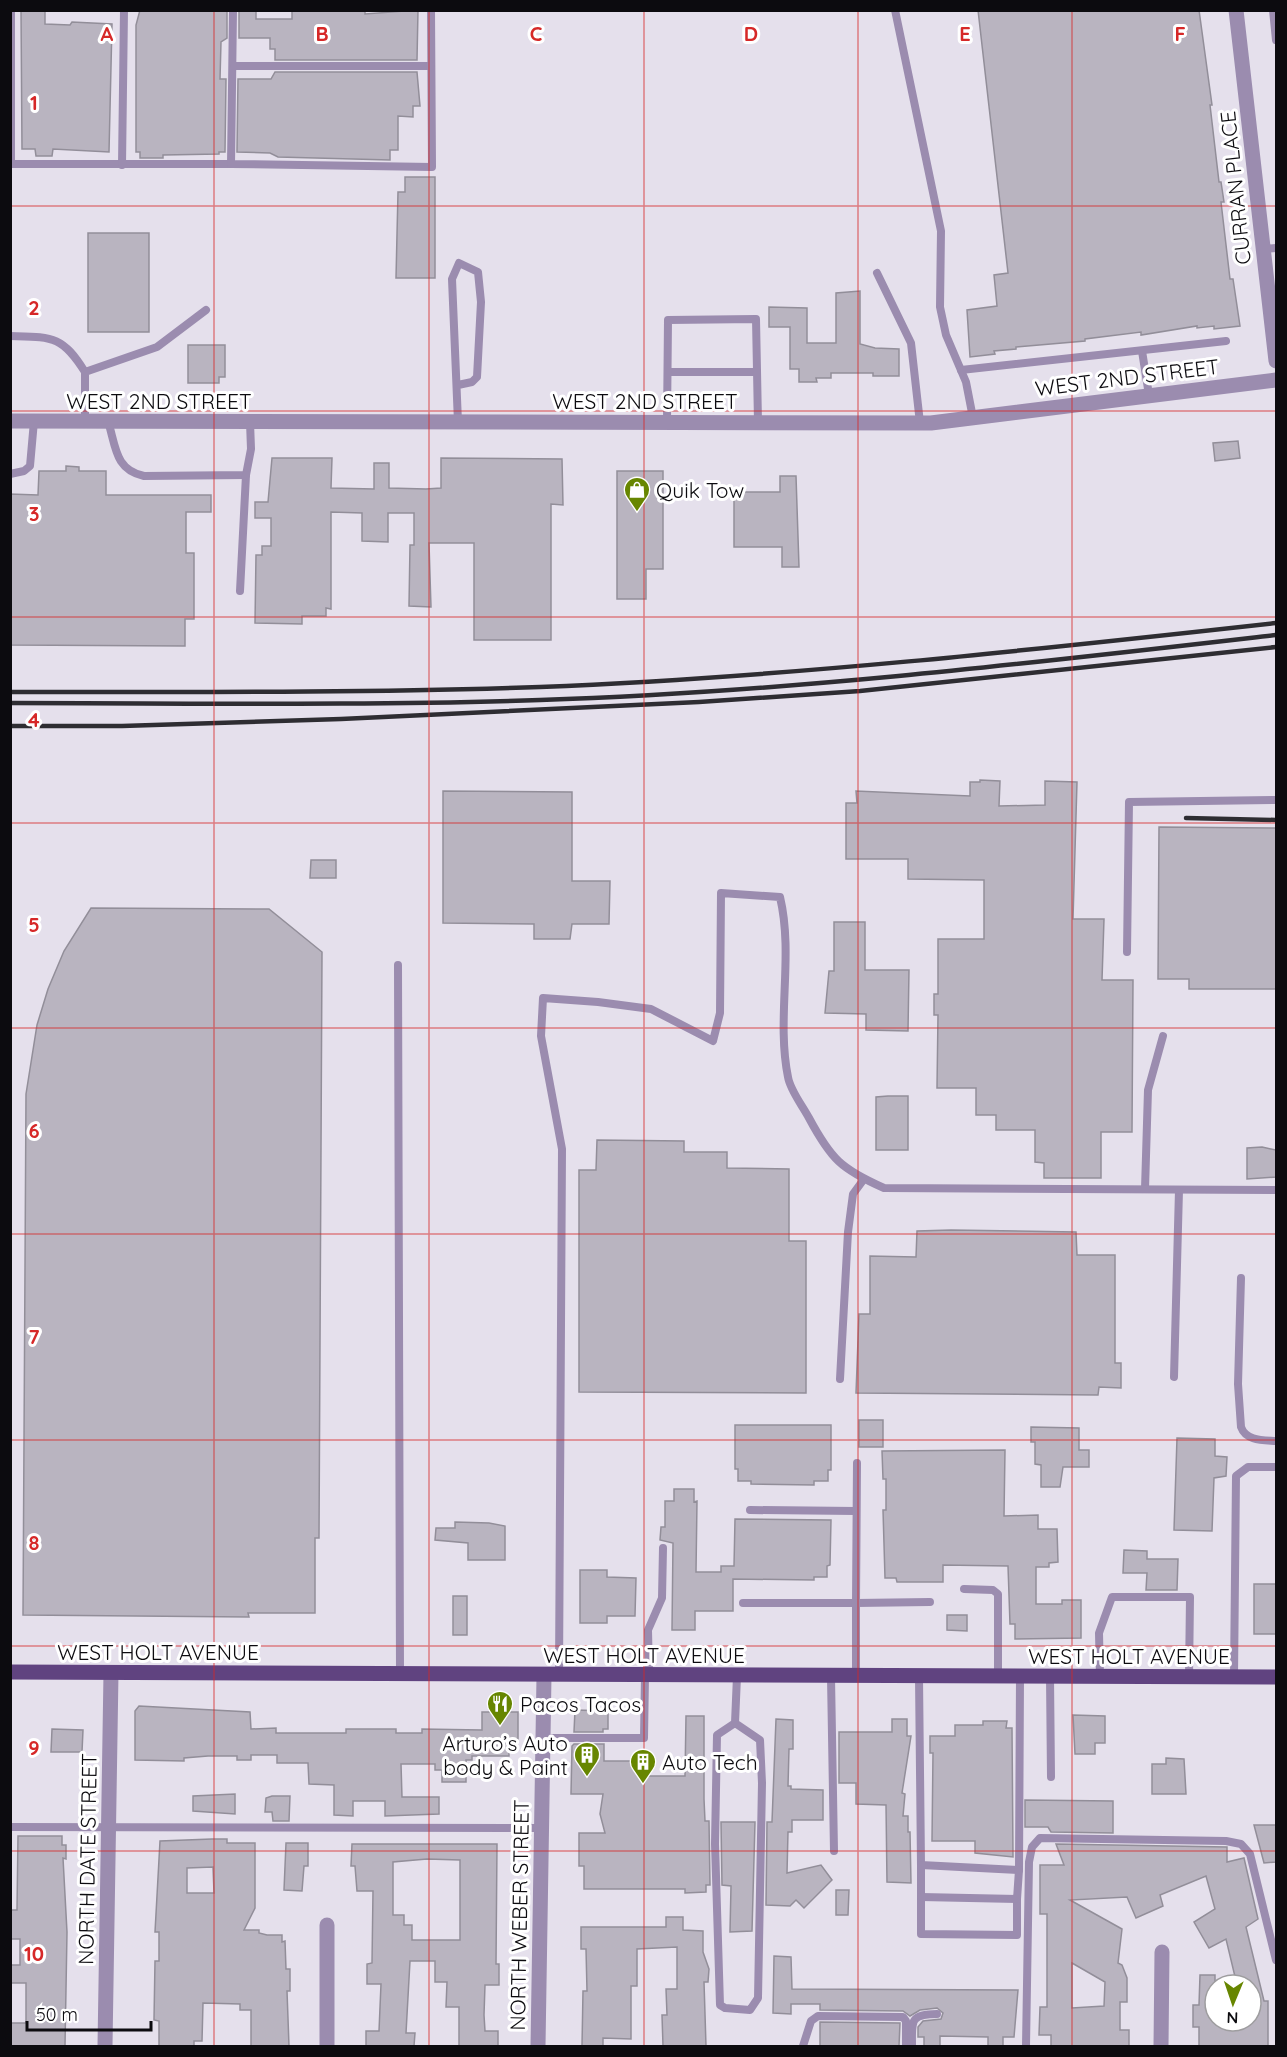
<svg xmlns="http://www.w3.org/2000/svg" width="1287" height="2057" viewBox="0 0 1287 2057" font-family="Quicksand,sans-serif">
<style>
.building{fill:#b9b4c0;stroke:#928e99;stroke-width:1.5;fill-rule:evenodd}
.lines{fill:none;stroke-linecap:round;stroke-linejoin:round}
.service{stroke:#9b8caf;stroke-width:8}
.minor{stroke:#9b8caf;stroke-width:15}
.primary{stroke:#604380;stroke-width:15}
.rail{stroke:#2e2d32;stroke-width:4.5}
.grid{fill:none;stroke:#d62828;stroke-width:1.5;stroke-opacity:0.55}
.labels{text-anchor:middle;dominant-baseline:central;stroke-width:6;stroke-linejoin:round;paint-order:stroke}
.street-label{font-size:21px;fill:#0c0b0f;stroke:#fff}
.poi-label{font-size:21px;fill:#0c0b0f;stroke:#fff;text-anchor:start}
.grid-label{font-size:20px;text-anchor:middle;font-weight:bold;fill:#d62828;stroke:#fff;stroke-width:6;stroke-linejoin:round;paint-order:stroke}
</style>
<rect width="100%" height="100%" fill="#e5e0ec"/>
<g class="building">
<path d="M21,10h24v14l25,1 2,-3 40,2 -3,128 -56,-3 -1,7h-16l-1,-7h-13z"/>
<path d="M140,10h87v28l-6,4 -1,37h6l-1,73h-6v2l-56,1v3h-23v-6h-4v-127z"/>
<path d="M239,10h17v9h36v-9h73v4l53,-4 -1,50h-142v-11h-5v-11h-31z"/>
<path d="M978,10h221l13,95h-2l9,77h2l3,20h-3l9,77h3l7,47 -26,3v-3l-17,2v-2l-56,9v-3l-56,7v2l-69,6v2l-22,2 1,3 -25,3 -3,-47 30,-4 -3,-31 14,-2z"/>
<path d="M275,72h142l3,34h-7v11l-15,-1v34h-8v10l-112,-3 -8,-4 -33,-1 1,-73h33z"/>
<path d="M405,177h30v101h-39l2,-86h7z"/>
<rect x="88" y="233" width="61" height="99"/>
<path d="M860,291v53l15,4 24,1v27h-26v-3h-42v5h-15l1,4h-18v-13h-9v-42h-21v-20l38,1v35h29v-50z"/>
<path d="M188,345h37v32h-6v6h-31z"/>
<path d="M1238,441l2,17 -25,3 -2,-18z"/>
<path d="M272,458h60l-1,30 43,1v-26h15v25l37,1 15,-1v-30l121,1 1,46 -12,-1v136h-77v-97h-45l2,64 -22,-1 1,-61h4v-32h-26v29l-26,-1v-28l-31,-1v97l-5,-1v8h-24v8l-47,-1 1,-68h6v-9h9v-28h-16v-16h13z"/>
<path d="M66,466l13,1v4h27v24h105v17h-25v41h8v66h-9v27l-175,-1v-151l28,1 1,-24h27z"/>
<path d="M617,471h46v98h-17v30h-29z"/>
<path d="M780,476h16l3,91h-17v-20h-48v-55h46z"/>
<path d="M980,780l20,1 -1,25 46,-1v-24l32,1 -4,137h31l-2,61h31l-1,152h-31v46h-57v-15l-9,-1v-32h-39v-15h-20v-27h-39l1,-73h-4v-21h4v-55h46v-59l-76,-1v-20h-62v-56h11l-1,-12 114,5v-14h10z"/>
<path d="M443,791l129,1v89h38l-1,43h-37l-2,15h-36v-15l-91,-1z"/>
<path d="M1159,827l117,1v161h-87v-10h-31z"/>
<path d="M311,860h25v18h-26z"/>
<path d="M91,908l178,1 53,43 -3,586h-4v75h-67l1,4 -226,-2 3,-521 11,-69 11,-36 16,-38z"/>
<path d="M834,922h31v48h44l-1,61 -42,-1v-16l-41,-1 4,-42h5z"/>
<path d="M888,1096h20v54h-32v-53z"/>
<path d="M597,1140l87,1v11h43v16l62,1v72h17v152l-227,-1v-222h17z"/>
<path d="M1262,1147l14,3v27l-29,2v-31z"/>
<path d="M951,1230l125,2 1,23h38v108h6v25l-22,-1 -1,8 -242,-2 3,-79h11v-58l46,1 1,-26z"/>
<rect x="859" y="1420" width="24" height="27"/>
<path d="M735,1425h96v45h-3v11h-14v4l-63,-1v-3h-13v-12h-3z"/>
<path d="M1031,1427l48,1v22h10v17h-26l-3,20h-19v-22l-6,-1v-22h-4z"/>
<path d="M1177,1438l38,1v17l12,1 -1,19 -12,2 -2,53 -38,-1z"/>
<path d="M1005,1450l-1,66 34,-1v14h19l1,33 -9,1v4h-13v37h26v-4h19v38l-66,1v-15h-5l-2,-58 -65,-1v17h-46l-1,-4h-11l-2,-68h3v-31h-3l-1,-28z"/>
<path d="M674,1489h20v13l3,-1 -1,71h25v-6h13l1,-47 96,1 -1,45 -3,1v11h-13v3l-81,-1v32h-38v19h-23l1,-87 -13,-3 1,-13h4v-26h9z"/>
<path d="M455,1522l34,1 16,3v34h-37v-17l-33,-3 1,-12h19z"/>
<path d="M1124,1550l23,1v8h31l-1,31h-31l1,-17h-24z"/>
<path d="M580,1570h27v7l29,1 -1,38h-28v7h-27z"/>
<rect x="1254" y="1584" width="22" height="50"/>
<rect x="453" y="1596" width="14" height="39"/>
<path d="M947,1615h20v16l-20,-1z"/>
<path d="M139,1706l111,6 1,17 25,-1v5h70v-4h50v4h26v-4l60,1v-18h36v27h-9v17h-37v4h-6v22h-24v-12h-7v-6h-34l1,33h37v17l-54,2v-15h-32v15l-19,-1v-30l-25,-1 -1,-21h-31v-8h-26v5h-14v-4h-29l-24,2v3l-49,-1v-49z"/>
<path d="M575,1710l33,1v18h-5v3h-29z"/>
<path d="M1073,1715l32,1v27h-10v11h-20z"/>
<path d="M686,1716h18v83l1,22h4l1,64h-4v7l-21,1v-4h-101v-23h-5v-33h26l-5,-19 3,-20h-32l1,-48 2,-2h30v17h39v15h42z"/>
<path d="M776,1719l17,1v29h-4l-1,37h3v3l32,1v30h-31v12h-4l-1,41 34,-8 11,15 -28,28 -8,-8 -6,6 -24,-1 1,-83h5z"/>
<path d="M892,1719h15v17h4l-9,57 3,1 -2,22h5v16h2l1,51 -24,-1 -1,-77 -30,-1v-21h-17v-51h53z"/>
<path d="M983,1721h24l-1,7h6l1,129 -38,-4v-12h-43l1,-88h-3v-17h25v-11h28z"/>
<path d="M52,1729l31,1 -1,22h-31z"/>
<path d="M1166,1758l18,1 2,35h-34v-30h14z"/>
<path d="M235,1794v20l-42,-3v-15z"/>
<path d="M272,1796h18l-1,25h-16l-1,-9h-7l1,-14z"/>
<path d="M1025,1800l88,1v32l-62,-1 -3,-5h-23z"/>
<path d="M721,1822h34l-3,109 -22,1 1,-46 -9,-1z"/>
<path d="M1254,1825h22v37l-12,1z"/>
<path d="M18,1836h44v9h4v14l-3,-1 4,74 -2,114h-55v-23h16v-40h-16v-18h10v-26h-10v-29h7z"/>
<path d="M212,1839h15v4h28v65l-11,22h15v3l8,2h15v7l3,-1 1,28h4v22h-3l2,55h-38v-36h-11v-6l-37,-1 -1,38h-8v5h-35v-25l-5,-1 1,-59h4v-29h-4l5,-91zM213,1867l1,26h-27v-25z"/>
<path d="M286,1843h22v23h-4l-2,25 -18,-1z"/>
<path d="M352,1844h145l-1,120h3v21h-14l-1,30 1,16h13v15h-39v-39h-13l1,-25h-12v-21h-25l-4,72h9l-1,13h-48v-15h13l2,-47h-14v-20l5,-1 1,-72h-16l-2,-25h-4zM427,1859l33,1v80h-48v-15h-8v-10h-11v-53z"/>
<path d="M1056,1844l171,3v15l17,-4 14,61 -12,8 18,74h4v45h-69v-19h-6v-22h6l1,-30h15v46h36v-36h-14l-11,-46 -17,9 -15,-26 21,-13 -9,-33 -46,19 3,11 -27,12 -9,-21 -57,3 52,29 -4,34 4,2 5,13v24h-7v28h9v16h-78v-11h-12l1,-28h7v-93h-7v-49h24zM1072,1963l33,19 -1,24 -32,2z"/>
<path d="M836,1890h13l-1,25h-12z"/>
<path d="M666,1917h17v13l20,1v21l6,17 -1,13h-4l2,64h-43l-1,-31h5l-1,-26h11v-42l-40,2v37h-6v53l-28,-1v8h-21l1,-55h4l-1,-42h-5v-22h85z"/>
<path d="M774,1956l17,1 1,32 226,1 -4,47h-11v9h-15v-9l-48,-1v10h-16v-9h-6v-10l5,-6 18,-2 2,-6 -6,-5 -17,2 -10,6 -7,-5 -83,-1v-6h-29v10l-18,-1z"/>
<path d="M820,2022l80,1 -1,23h-79z"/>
</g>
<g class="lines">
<g class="service">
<path d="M11,10v154h220"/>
<path d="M233,10l-2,154 201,3 -1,-157"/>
<path d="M895,10l46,221 -1,76 6,28 20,47 7,36"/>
<path d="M1273,10l3,30"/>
<path d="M234,66h197"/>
<path d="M122,165l2,-155"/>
<path d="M1263,249l13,-1"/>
<path d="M877,273l34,70 9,80"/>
<path d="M10,336c42,1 52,-1 75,36"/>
<path d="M1142,351l7,44"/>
<path d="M961,370l265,-29"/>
<path d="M668,372h89"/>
<path d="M458,385l14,-3 5,-5 4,-75 -3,-30 -19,-9 -7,16 6,143"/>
<path d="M85,421v-49l72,-25 49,-37"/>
<path d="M108,421c8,26 7,49 36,55l102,-1 5,-26 -1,-27"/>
<path d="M667,422l1,-102 88,-1 2,103"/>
<path d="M10,474l14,-3 6,-5 4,-45"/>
<path d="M240,591l6,-116"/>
<path d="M1127,952l2,-150 147,-2"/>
<path d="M398,965l2,709"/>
<path d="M1145,1189l3,-99 15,-54"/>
<path d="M1241,1278l-3,106 3,43c5,14 22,13 35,14"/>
<path d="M1174,1377l5,-187"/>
<path d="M840,1379l8,-147 5,-38 11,-15"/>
<path d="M857,1463l-1,140 74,-1"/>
<path d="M750,1510l106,1"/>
<path d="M964,1589l29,1 5,4v83"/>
<path d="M743,1603h113v74"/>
<path d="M649,1675l-1,-45 14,-32 1,-50"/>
<path d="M559,1676l3,-527 -21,-113 2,-38 55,4 53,7 62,32 7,-28 1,-120 59,4c14,59 -4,121 8,180 2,13 14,28 21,41 22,41 32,51 75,70l392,2"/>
<path d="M831,1677l3,174"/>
<path d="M919,1677l2,188 98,5 1,-193"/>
<path d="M1050,1677l1,100"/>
<path d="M1100,1677l-1,-44 13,-36h78l-1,80"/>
<path d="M1234,1677l2,-201 12,-9h28"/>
<path d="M735,1723l25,17 2,43 -4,215 -8,12 -25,-2 -5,-3 -5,-161 2,-109 18,-12 2,-47"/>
<path d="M543,1738h101l1,-62"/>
<path d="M10,1827l531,1"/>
<path d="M921,1865v69l96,1v-36"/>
<path d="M921,1897l96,2 2,-29"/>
<path d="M803,2046l8,-25 7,-5 85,1 3,4v25"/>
<path d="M912,2046c0,-24 -3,-32 25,-32"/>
<path d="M1026,2046l3,-184 3,-15 8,-9 186,3 15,3 9,10 26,106"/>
</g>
<g class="minor">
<path d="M1236,10l40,351"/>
<path d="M10,421l921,2 345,-43"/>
<path d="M327,1925v121"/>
<path d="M105,2046l6,-373"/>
<path d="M538,2046l6,-370"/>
<path d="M1161,2046l1,-94"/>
</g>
<path class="primary" d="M10,1672l1266,5"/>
<g class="rail">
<path d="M10,692c177,0 353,1 530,-5 246,-10 492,-37 736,-64"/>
<path d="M10,703c177,0 353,3 530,-3 246,-8 492,-37 736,-65"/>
<path d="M10,726h112l219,-7 358,-17 161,-11 416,-44"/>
<path d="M1186,818l90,2"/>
</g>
</g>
<path class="grid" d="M214,10v2036M429,10v2036M644,10v2036M858,10v2036M1072,10v2036M10,206h1266M10,411h1266M10,617h1266M10,823h1266M10,1028h1266M10,1234h1266M10,1440h1266M10,1646h1266M10,1851h1266"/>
<defs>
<symbol id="shop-pin" viewBox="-11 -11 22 30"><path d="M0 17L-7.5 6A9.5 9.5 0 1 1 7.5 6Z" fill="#678600" stroke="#fff"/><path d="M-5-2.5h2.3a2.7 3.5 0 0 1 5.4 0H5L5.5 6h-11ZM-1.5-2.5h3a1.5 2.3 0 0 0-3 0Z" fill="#fff"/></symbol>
<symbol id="restaurant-pin" viewBox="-11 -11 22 30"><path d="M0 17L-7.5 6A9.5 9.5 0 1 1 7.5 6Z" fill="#678600" stroke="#fff"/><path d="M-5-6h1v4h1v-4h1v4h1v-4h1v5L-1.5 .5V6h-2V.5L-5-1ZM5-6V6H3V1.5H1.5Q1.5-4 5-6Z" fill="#fff"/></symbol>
<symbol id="building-pin" viewBox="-11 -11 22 30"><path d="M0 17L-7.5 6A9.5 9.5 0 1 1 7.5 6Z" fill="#678600" stroke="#fff"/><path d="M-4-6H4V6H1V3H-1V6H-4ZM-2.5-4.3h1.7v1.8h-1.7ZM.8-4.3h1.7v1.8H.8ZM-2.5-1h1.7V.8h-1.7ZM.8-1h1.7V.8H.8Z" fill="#fff"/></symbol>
</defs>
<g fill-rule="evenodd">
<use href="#shop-pin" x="622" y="475" width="30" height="40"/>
<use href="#restaurant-pin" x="485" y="1689" width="30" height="40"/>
<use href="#building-pin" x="572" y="1740" width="30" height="40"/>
<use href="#building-pin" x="628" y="1747" width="30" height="40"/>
</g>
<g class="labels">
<g class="street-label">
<text transform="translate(1235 188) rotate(-96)">CURRAN PLACE</text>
<text transform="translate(1127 377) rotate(-7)">WEST 2ND STREET</text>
<text x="159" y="401">WEST 2ND STREET</text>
<text x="645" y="401">WEST 2ND STREET</text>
<text x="158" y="1652">WEST HOLT AVENUE</text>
<text x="644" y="1655">WEST HOLT AVENUE</text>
<text x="1129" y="1656">WEST HOLT AVENUE</text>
<text transform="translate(87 1859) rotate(-89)">NORTH DATE STREET</text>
<text transform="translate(519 1915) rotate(-89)">NORTH WEBER STREET</text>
</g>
<g class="poi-label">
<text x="656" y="490">Quik Tow</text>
<text x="520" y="1704">Pacos Tacos</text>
<text x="568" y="1743" text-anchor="end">Arturo’s Auto<tspan x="568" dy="24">body &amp; Paint</tspan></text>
<text x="662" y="1762">Auto Tech</text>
</g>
</g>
<g class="grid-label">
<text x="107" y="41">A</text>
<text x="322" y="41">B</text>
<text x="536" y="41">C</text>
<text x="751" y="41">D</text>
<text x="965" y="41">E</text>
<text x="1180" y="41">F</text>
<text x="34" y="110">1</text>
<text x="34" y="315">2</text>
<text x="34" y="521">3</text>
<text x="34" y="727">4</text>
<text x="34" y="932">5</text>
<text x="34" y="1138">6</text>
<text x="34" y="1344">7</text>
<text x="34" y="1550">8</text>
<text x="34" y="1755">9</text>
<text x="34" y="1961">10</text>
</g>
<rect width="1287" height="2057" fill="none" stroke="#0c0b0f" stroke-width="24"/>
<g transform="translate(1233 2003) rotate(182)"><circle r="28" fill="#ffffff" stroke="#9e9d9f" stroke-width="1.5"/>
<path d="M0-4.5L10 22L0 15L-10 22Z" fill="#678600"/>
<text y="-9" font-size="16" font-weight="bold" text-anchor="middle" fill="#0c0b0f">N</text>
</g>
<path d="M27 2021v9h124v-9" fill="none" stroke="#0c0b0f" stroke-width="3"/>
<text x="36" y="2021" font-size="18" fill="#0c0b0f" stroke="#ffffff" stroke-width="4.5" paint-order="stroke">50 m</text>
</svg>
